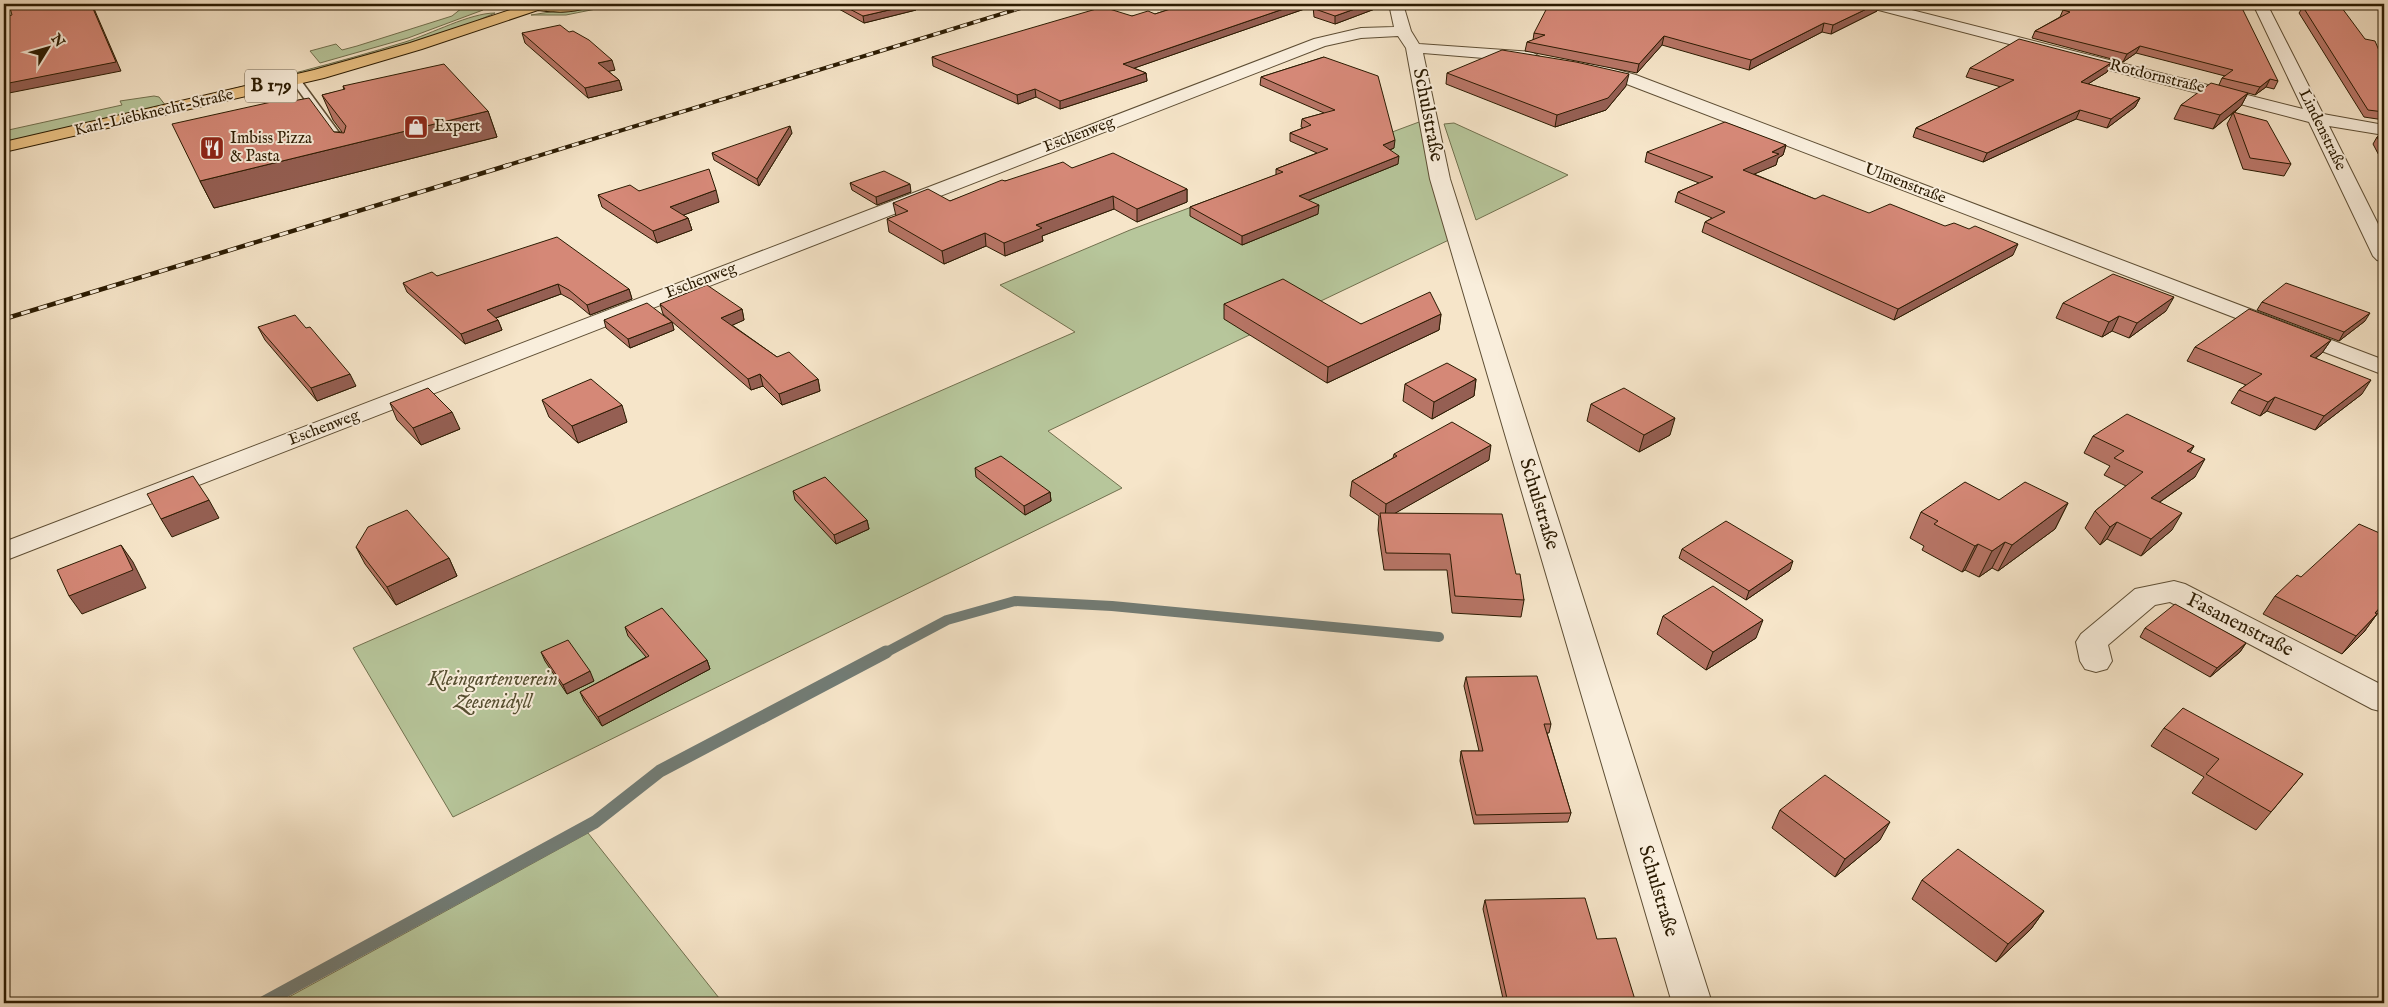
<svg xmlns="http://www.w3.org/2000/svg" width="2388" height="1007" viewBox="0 0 2388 1007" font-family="'IM FELL English',serif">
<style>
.green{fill:#b7c69b;stroke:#71704e}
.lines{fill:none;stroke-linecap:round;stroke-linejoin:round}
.stream-far1{stroke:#727c75;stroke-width:10}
.stream{stroke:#727c75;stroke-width:13}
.service-casing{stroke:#5e4e34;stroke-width:3}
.minor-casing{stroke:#5e4e34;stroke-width:2}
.primary-casing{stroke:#2b1b02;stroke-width:2}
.service{fill:#f9eedc;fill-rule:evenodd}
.minor{fill:#f9eedc;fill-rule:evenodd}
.primary{fill:#ebc284;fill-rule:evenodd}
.rail-far1-casing{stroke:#2b1b02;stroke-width:4}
.rail-casing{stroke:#2b1b02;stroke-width:4.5}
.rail-far1{stroke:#f9eedc;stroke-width:2.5;stroke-dasharray:7;stroke-linecap:butt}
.rail{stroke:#f9eedc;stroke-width:3;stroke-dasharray:9;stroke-linecap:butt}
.wall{fill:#b77566;stroke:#2b1b02}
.shaded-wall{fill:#955f53;stroke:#2b1b02}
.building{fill:#d58877;stroke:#2b1b02}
.labels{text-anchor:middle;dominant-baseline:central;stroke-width:4;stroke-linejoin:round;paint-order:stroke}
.far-street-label{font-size:16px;fill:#2b1b02;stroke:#f9eedc}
.far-poi-label{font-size:16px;fill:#2b1b02;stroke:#f9eedc;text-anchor:start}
.shield{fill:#f9eedc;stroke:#695a43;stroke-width:1}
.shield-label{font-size:19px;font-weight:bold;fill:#2b1b02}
.street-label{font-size:20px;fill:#2b1b02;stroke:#f9eedc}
.park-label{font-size:20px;font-style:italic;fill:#554e30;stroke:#f9eedc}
</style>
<rect width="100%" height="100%" fill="#f6e5c9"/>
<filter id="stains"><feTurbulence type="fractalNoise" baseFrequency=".004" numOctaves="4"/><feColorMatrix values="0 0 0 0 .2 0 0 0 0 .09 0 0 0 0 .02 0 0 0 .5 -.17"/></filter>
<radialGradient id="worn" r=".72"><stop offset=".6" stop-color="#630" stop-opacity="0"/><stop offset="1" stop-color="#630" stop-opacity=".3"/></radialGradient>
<g class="green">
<path d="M467,4h16v6l-75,28 -88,25 -10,-12 26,-7 6,6 15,-4 95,-30z"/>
<path d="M594,5l7,3 -35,7h-35z"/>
<path d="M495,13c-93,42 -196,62 -295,84 68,-17 137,-34 205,-55 26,-8 65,-29 90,-29z"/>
<path d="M154,96l5,1 7,9 -14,7 -148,32v-14l118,-26 -2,-4z"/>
<path d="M1419,122l34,116 -405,193 74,57 -669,329 -100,-169 722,-316 -75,-47 130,-55z"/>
<path d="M1454,123l114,52 -92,45 -32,-96z"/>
<path d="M588,833l135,170h-445z"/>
</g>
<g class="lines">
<path class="stream-far1" d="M883,654l64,-34 68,-19 97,5 327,31"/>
<path class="stream" d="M263,1003l332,-181 65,-51 226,-119"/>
<defs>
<path id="service" d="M293,78h6l52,71 -1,2h-8l-51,-71z"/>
<g id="minor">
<path d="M1389,4h14l8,27 8,13 113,8 8,5 -8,5 -109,-9 27,126 262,824h-40l-242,-824 -24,-131 -8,-12 -37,2 -36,8 -1321,515v-19l1310,-503 47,-11 33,-1z"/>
<path d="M1865,4h23l415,105 -50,-105h14l56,110 61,11v10l-55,-9 55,110v26l-7,-2 -4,-4 -64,-134 -442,-115z"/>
<path d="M1592,63l44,12 748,285v15l-760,-292 -38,-12 -2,-3 2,-3z"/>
<path d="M2174,581l11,3 199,102v26l-12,-3 -202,-107 -15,3 -47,40 4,16 -5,8 -11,3 -11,-3 -5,-8 -4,-19 5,-8 54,-45z"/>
</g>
<path id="primary" d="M518,4h72c-7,10 -40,8 -52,6l-116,39 -98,29 -320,74v-10l310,-72 96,-27 109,-36z"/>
</defs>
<use href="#service" class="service-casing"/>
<use href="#minor" class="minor-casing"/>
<use href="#primary" class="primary-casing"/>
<use href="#service" class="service"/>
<use href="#minor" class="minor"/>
<use href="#primary" class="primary"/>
<defs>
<path id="rail-far1" d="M505,166l529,-162"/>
<path id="rail" d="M4,319l505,-154"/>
</defs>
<use href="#rail-far1" class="rail-far1-casing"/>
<use href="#rail" class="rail-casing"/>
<use href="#rail-far1" class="rail-far1"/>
<use href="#rail" class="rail"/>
</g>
<g class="wall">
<path d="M830,4h85l1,6 -52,13z"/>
<path d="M1186,4h202l-53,20 -21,-7 -1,-11 -179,62 12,5 1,8 -87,28 -24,-12 -18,7 -85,-38 -1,-9 200,-41 23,-2z"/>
<path d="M2073,4l205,77 -4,8 -8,-2 -11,8 -7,-2 -7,13 -7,7 57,51 -7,12 -41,-7 -16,-45 6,-11 -20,16 -39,-10 7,-14 38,-20 3,-7 3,-2 -89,-23 -13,9 -91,-24 3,-7 25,-14 3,-7z"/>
<path d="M2303,7l62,32 18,21 1,1v59l-20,-3 -65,-104z"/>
<path d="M1877,11l-46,23 -9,-2 -73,38 -87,-25 -25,28 -112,-22 2,-9 6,-2 1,-7z"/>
<path d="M522,33l93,37 -7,1 11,9 3,10 -34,8 -63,-55z"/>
<path d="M1324,57l70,91 -4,2 8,14 -89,36 9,14 -76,31 -52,-29v-9l86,-32v-6l41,-16 -27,-12v-8l13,-5 -2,-1 1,-8 22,-6 -64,-28 1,-8z"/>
<path d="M2111,63l-4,9 -19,12 52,14 -5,9 -28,21 -31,-9 -93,43 -70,-25 3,-9 85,-41 -35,-10 4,-9z"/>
<path d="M1447,73l179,13 -20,24 -51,17 -109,-43z"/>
<path d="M343,86l145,25 9,26 -283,71 -14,-27 87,-79 47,30h8l-9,-12 -11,-25 22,-5z"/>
<path d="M2384,132v33l-11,-21 4,-7z"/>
<path d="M792,133l-33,53 -45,-26 -2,-7z"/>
<path d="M1786,145l-3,10 -5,3 -2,7 -22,9 61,25 198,56 -119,65 -192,-88 3,-10 7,-4 -37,-16 3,-10 21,-9 -54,-21 2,-10z"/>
<path d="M1072,168l115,21v13l-50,20 -23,-13 -72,27 1,5 -38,15 -19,-10 -42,18 -55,-32 -2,-13 9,-3 -3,-13 57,-2 55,-20z"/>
<path d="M850,183l61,9 -34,13 -25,-15z"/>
<path d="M639,191l80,11 -36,13 5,3 4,12 -35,13 -55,-36 -4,-12z"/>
<path d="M437,276l192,13 3,10 -42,16 -18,-15 -11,-6 -65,24 2,2 4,10 -37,14 -58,-52 -4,-9z"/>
<path d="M2262,302l103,19 -26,20 -82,-31z"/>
<path d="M2063,303l103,8 -37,27 -17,-7 -10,6 -46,-19z"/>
<path d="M660,304l82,5 2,11 -12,5 45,32 41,22 2,12 -38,14 -19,-19 -12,4 -88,-76z"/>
<path d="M1224,304l137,20 80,-10 -2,16 -112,53 -103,-64z"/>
<path d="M604,320l68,2 2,8 -44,18 -24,-20z"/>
<path d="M258,327l98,59 -39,15 -52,-61z"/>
<path d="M2331,340l-9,13 -6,5 46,36 -47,36 -48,-19 -7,5 -29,-13 8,-13 7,-5 -59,-24 8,-14z"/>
<path d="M1476,379l-2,17 -42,23 -29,-18 2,-17z"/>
<path d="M542,400l85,22 -49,21 -29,-26z"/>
<path d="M390,403l70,26 -39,16 -24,-25z"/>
<path d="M1591,404l79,31 -31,17 -52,-31z"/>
<path d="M2093,436l101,10 -4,6 5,25 -35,25 12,28 -31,26 -34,-17 -7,6 -15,-17 10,-17 31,-25 -22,-11 6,-9 -26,-13z"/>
<path d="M1394,454l95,6 -94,53 121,61 8,26 -3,17 -69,-4 -5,-43h-63l-6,-40 1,-14 -29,-20 2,-15 41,-23z"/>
<path d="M975,468l75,24 1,9 -26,14 -49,-38z"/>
<path d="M793,491l74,29 2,9 -33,15 -41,-44z"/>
<path d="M1999,500l69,3 -13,26 -57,42 -6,-3 -13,9 -14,-7 -3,2 -40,-22 2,-4 -14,-8 11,-26z"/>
<path d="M2384,535v72l-7,7 -13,18 -22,22 -79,-40 12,-18 26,-19z"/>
<path d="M356,547l93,11 8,18 -61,29 -31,-41z"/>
<path d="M1682,549l108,21 -44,30 -67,-42z"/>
<path d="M1663,616l93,22 -50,32 -49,-36z"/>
<path d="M625,627l82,33 3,9 -108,57 -18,-25 -4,-9 66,-35 -18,-21z"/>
<path d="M2145,628l101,15 -6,9 -30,25 -70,-40z"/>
<path d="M541,652l53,29 -27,13 -22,-33z"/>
<path d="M1466,677l85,47 -2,9h-2l24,80 -3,9 -94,2 -14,-63 1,-10h18l-15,-65z"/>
<path d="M2164,728l139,46 -47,56 -64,-37 12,-16 -53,-31z"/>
<path d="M1780,810l100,30 -45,37 -63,-49z"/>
<path d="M1922,880l122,31 -13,18 -35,33 -84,-63z"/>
<path d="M1485,900l112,39 39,64h-132l-21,-94z"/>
</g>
<g class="shaded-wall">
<path d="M91,4h1l29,67 -117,23v-10z"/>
<path d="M915,4l1,6 -52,13 -1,-7z"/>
<path d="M1298,4h15v2l-190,66v-8z"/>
<path d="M1369,4h19l-53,20v-8z"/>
<path d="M1877,4h2l-2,7 -46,23 2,-9z"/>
<path d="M1824,23l-2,9 -73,38 2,-10z"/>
<path d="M1664,36l-2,9 -25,28 2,-9z"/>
<path d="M2140,46l-4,7 -13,9 4,-8z"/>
<path d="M612,60l3,10 -14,3 -3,-10z"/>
<path d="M2111,63l-4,9 -30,19 4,-9z"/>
<path d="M1146,73l1,8 -87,28v-8z"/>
<path d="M1629,74l-3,12 -20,24 -51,17 2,-12z"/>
<path d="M2270,79l-4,8 -11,8 5,-8z"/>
<path d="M619,80l3,10 -34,8 -3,-10z"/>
<path d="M1035,89l1,8 -18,7 -1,-9z"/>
<path d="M2248,93l-7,13 -28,23 7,-14z"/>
<path d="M2140,98l-5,9 -28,21 4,-9z"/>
<path d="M2080,110l-4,9 -93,43 4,-9z"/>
<path d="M488,111l9,26 -283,71 -14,-27z"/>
<path d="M790,126l2,7 -33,53 -2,-7z"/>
<path d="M1395,140l-1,8 -12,5 1,-8z"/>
<path d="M1786,145l-3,10 -5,3 -2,7 -36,15 3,-10 29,-18z"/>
<path d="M1399,156l-1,8 -99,40v-8z"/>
<path d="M910,184l1,8 -34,13 -1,-8z"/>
<path d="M1187,189v13l-50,20v-13z"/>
<path d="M716,190l3,12 -46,17 -3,-12z"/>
<path d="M1113,196l1,13 -72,27 1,5 -38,15 -1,-13 32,-18z"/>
<path d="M1319,205l-1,9 -76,31v-9z"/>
<path d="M688,218l4,12 -35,13 -4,-12z"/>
<path d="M985,233l1,13 -42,18 -2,-13z"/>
<path d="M2018,244l-5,11 -119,65 4,-11z"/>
<path d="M558,284l3,10 -71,26 -3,-10z"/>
<path d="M629,289l3,10 -42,16 -3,-10z"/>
<path d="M2174,297l-8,14 -37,27 8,-15z"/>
<path d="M742,309l2,11 -20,9 -3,-11z"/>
<path d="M2370,313l-5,8 -26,20 5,-9z"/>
<path d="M1441,314l-2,16 -112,53 1,-16z"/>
<path d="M2119,316l-7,15 -10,6 7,-15z"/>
<path d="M498,320l4,10 -37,14 -4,-10z"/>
<path d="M672,322l2,8 -44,18 -2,-9z"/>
<path d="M2331,340l-9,13 -21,16 9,-13z"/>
<path d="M350,374l6,12 -39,15 -6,-13z"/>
<path d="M760,374l3,12 -12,4 -3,-11z"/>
<path d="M818,379l2,12 -38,14 -3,-11z"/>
<path d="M1476,379l-2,17 -42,23 2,-17z"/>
<path d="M2371,380l-9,14 -47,36 9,-14z"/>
<path d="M2275,397l-8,14 -7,5 8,-14z"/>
<path d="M622,405l5,17 -49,21 -6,-17z"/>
<path d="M452,412l8,17 -39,16 -8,-17z"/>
<path d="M1675,418l-5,17 -31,17 5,-17z"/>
<path d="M1491,445l-2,15 -104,59 1,-15z"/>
<path d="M2194,446l-10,17 3,-12z"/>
<path d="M2205,459l-10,18 -54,38 10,-17z"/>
<path d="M1050,492l1,9 -26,14 -1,-9z"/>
<path d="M209,500l10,18 -47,19 -11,-18z"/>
<path d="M2068,503l-13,26 -57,42 14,-26z"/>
<path d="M2182,513l-10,17 -31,26 10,-17z"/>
<path d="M867,520l2,9 -33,15 -2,-9z"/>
<path d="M2117,522l-10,17 -7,6 10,-18z"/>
<path d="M2005,542l-13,26 -13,9 13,-26z"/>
<path d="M1978,544l-13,26 -3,2 13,-26z"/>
<path d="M121,545l12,17 13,26 -64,26 -13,-18z"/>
<path d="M449,558l8,18 -61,29 -9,-18z"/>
<path d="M1793,561l-3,9 -44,30 3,-9z"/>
<path d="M2384,603v4l-23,24 14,-18z"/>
<path d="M2377,614l-13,18 -22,22 14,-18z"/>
<path d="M1763,620l-7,18 -50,32 7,-18z"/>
<path d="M2246,643l-6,9 -30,25 7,-9z"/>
<path d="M707,660l3,9 -108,57 -4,-9z"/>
<path d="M590,671l4,10 -27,13 -4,-9z"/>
<path d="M1890,822l-10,18 -45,37 10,-18z"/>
<path d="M2044,911l-13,18 -35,33 12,-18z"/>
</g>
<g class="building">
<path d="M9,4h82l25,58 -112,22v-67l8,-2z"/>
<path d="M840,4h75l-52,12z"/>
<path d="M1186,4h112l-175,60 23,9 -86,28 -25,-12 -18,6 -85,-38 171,-50 29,9 16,-5 7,3z"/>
<path d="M1314,4h55l-34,12 -20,-7z"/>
<path d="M1549,4h328l-44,21 -9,-2 -73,37 -87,-24 -25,28 -112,-22 18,-7 -11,-2z"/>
<path d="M2073,4h167l38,77 -8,-2 -10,8 -38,-9 11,-8 -93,-24 -13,8 -92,-23 35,-19 -7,-2z"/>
<path d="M2305,4h34l26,35 10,2 8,19 1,1v51l-16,-2 -65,-103z"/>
<path d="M560,25l9,7 4,-1 16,9 23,20 -14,3 21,17 -34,8 -63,-55z"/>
<path d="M2019,39l92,24 -30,19 59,16 -29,21 -31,-9 -93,43 -71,-25 98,-48 -44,-12z"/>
<path d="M1502,50l74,12 53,12 -21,24 -51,17 -110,-42z"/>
<path d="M1324,57l54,19 17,64 -12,5 16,11 -100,40 20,9 -77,31 -52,-29 93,-35 -7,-3 52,-20 -38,-16 21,-8 -9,-6 33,-9 -74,-33z"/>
<path d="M444,64l44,47 -288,70 -28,-57 113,-25 2,3 22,-4 25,34 10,1 2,-7 -24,-31 23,-6 -2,-3z"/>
<path d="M2211,83l37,10 -28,22 -39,-10z"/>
<path d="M2233,112l34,9 24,43 -41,-6z"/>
<path d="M1725,122l61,23 -14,7 7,2 -36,16 72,29 8,-4 46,18 21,-9 55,22 9,-3 15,6 6,-3 43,18 -120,65 -193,-87 20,-10 -47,-20 35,-15 -66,-25z"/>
<path d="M790,126l-33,53 -45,-26z"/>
<path d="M2384,132v18l-7,-13z"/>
<path d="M1113,153l74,36 -50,20 -24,-13 -77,29 6,3 -38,15 -19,-10 -43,18 -55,-32 21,-8 -15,-8 35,-14 22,12 52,-21 3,1 58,-19 9,6z"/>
<path d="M709,169l7,21 -46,17 18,11 -35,13 -55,-36 32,-10 9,6z"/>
<path d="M884,171l26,13 -34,13 -26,-14z"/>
<path d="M557,237l72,52 -42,16 -18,-15 -11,-6 -71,26 11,10 -37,14 -58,-51 29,-11 5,4z"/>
<path d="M2113,274l61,23 -37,26 -18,-7 -10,6 -46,-19z"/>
<path d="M1283,279l78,45 69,-32 11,22 -113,53 -104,-63z"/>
<path d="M2286,283l84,30 -26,19 -82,-30z"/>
<path d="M707,285l35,24 -21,9 56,39 12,-5 29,27 -39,15 -19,-20 -12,5 -88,-75z"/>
<path d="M647,303l25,19 -44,17 -24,-19z"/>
<path d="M2249,309l82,31 -21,16 61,24 -47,36 -49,-19 -7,5 -29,-12 23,-16 -67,-27z"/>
<path d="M295,315l11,13 4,-1 40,47 -39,14 -53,-61z"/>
<path d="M1447,363l29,16 -42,23 -29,-18z"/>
<path d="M591,379l31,26 -50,21 -30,-26z"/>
<path d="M428,388l24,24 -39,16 -23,-25z"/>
<path d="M1624,388l51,30 -31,17 -53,-31z"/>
<path d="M2127,414l67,32 -7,5 18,8 -54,39 31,15 -31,26 -34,-17 -7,5 -15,-16 48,-39 -29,-14 10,-7 -31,-15z"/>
<path d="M1452,422l39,23 -105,59 -34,-23 45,-25 -3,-2z"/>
<path d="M1001,456l49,36 -26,14 -49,-38z"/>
<path d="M193,476l16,24 -48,19 -14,-25z"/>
<path d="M825,477l42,43 -33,15 -41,-44z"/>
<path d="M1965,482l34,18 26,-18 43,21 -56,42 -7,-3 -13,9 -14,-7 -3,2 -41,-22 4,-3 -17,-9z"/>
<path d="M407,510l42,48 -62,29 -31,-40 12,-20z"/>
<path d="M1380,513l122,1 14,60h4l4,26 -69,-4 -5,-42 -64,-1z"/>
<path d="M1726,521l67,40 -44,30 -67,-42z"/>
<path d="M2359,524l25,11v68l-9,10 2,1 -21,22 -81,-40 22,-21 4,2z"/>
<path d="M121,545l12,25 -64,26 -12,-26z"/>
<path d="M1713,586l50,34 -50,32 -50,-36z"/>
<path d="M2175,604l71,39 -29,25 -72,-40z"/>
<path d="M662,608l45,52 -109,57 -18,-25 69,-36 -24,-29z"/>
<path d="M568,640l22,31 -27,14 -22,-33z"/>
<path d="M1537,676l14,48h-7l27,89 -95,2 -15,-64h22l-17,-74z"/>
<path d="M2183,708l120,66 -32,38 -65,-38 13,-15 -55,-31z"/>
<path d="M1825,775l65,47 -45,37 -65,-49z"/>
<path d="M1958,849l86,62 -36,33 -86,-64z"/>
<path d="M1585,898l12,41 19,-1 20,65h-128l-23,-103z"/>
</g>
<defs>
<symbol id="shop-square" viewBox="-11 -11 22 22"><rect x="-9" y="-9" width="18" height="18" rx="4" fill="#8f2418" stroke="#f9eedc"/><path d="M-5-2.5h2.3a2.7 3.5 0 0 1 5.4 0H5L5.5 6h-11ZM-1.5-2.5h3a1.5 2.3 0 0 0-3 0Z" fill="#fff"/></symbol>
<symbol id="restaurant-square" viewBox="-11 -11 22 22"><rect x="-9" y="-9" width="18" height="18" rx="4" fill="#8f2418" stroke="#f9eedc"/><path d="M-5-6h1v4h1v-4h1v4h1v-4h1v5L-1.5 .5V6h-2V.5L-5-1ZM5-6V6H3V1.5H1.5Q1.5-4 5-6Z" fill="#fff"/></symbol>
</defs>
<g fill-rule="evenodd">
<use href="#shop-square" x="402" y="113" width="28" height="28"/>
<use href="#restaurant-square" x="198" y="134" width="28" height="28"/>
</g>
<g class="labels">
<g class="far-street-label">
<text transform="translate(2157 77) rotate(14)">Rotdornstraße</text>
<text transform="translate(154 113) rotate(-13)">Karl-Liebknecht-Straße</text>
<text transform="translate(2322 130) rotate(64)">Lindenstraße</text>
<text transform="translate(1079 135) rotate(-21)">Eschenweg</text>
<text transform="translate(1905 184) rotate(21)">Ulmenstraße</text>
<text transform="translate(701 281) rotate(-21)">Eschenweg</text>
<text transform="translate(324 428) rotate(-21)">Eschenweg</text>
</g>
<g class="far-poi-label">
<text x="434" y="127">Expert</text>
<text x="230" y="139">Imbiss Pizza<tspan x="230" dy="18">&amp; Pasta</tspan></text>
</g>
<rect class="shield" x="245" y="69.5" width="52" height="33" rx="4"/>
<g class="shield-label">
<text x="271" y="86">B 179</text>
</g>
<g class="street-label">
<text transform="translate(1428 115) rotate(79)">Schulstraße</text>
<text transform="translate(1539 504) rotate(73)">Schulstraße</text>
<text transform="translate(2240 625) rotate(27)">Fasanenstraße</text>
<text transform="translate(1658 891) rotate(73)">Schulstraße</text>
</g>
<g class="park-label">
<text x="493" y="679">Kleingartenverein<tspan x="493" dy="23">Zeesenidyll</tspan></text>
</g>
</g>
<rect width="2388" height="1007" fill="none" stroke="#f6e5c9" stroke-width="20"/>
<rect x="5" y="5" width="2378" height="997" fill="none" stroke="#2b1b02" stroke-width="2.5"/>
<rect x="10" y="10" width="2368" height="987" fill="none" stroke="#2b1b02"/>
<g transform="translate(48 48) rotate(53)" stroke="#f9eedc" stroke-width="4" paint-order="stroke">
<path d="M0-4L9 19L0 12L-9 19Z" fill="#2b1b02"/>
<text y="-8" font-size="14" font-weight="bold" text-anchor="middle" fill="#2b1b02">N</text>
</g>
<rect width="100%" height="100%" filter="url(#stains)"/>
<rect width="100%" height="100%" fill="url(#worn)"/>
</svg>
